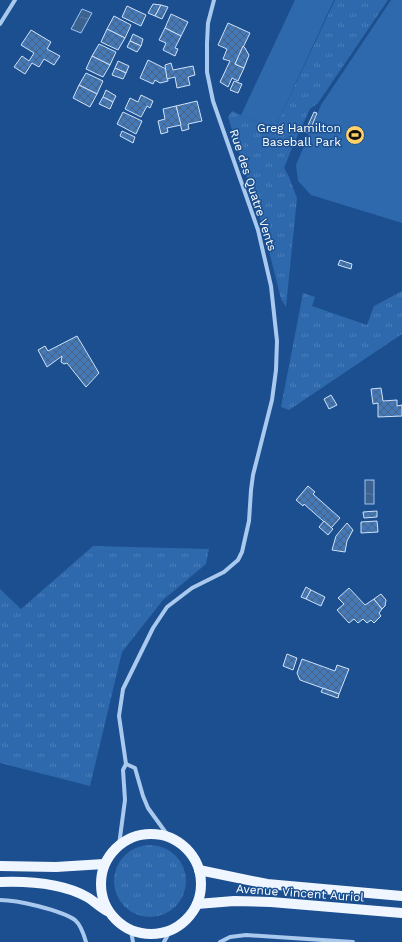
<svg xmlns="http://www.w3.org/2000/svg" width="402" height="942" viewBox="0 0 402 942" font-family="'Work Sans',sans-serif">
<style>
.grass{fill:url(#grass-tufts)}
.park{fill:#2e69ad}
.water{fill:url(#water-ripples);stroke:#9cc4f0}
.building{fill:url(#building-cross-hatch);stroke:#cfe3fa}
.lines{fill:none;stroke-linecap:round;stroke-linejoin:round}
.minor{stroke:#a9c9ee;stroke-width:4}
.primary{stroke:#f0f6ff;stroke-width:10}
.labels{text-anchor:middle;dominant-baseline:central;stroke-width:3;stroke-linejoin:round;paint-order:stroke}
.poi-label{font-size:12px;fill:#fff;stroke:#1b4f8f;text-anchor:end}
.street-label{font-size:12px;fill:#fff;stroke:#1b4f8f}
</style>
<defs>
<pattern id="grass-tufts" width="24" height="20" patternUnits="userSpaceOnUse"><rect width="24" height="20" fill="#2e69ad"/><path d="M3 7l-1-3M5 7V3M7 7l1-3M15 17l-1-3M17 17v-4M19 17l1-3" fill="none" stroke="#4d80b9"/></pattern>
<pattern id="water-ripples" width="26" height="14" patternUnits="userSpaceOnUse"><rect width="26" height="14" fill="#3c6290"/><path d="M2 4q2-2 4 0t4 0M15 11q2-2 4 0t4 0" fill="none" stroke="#597aa1"/></pattern>
<pattern id="building-cross-hatch" width="8" height="8" patternUnits="userSpaceOnUse"><rect width="8" height="8" fill="#4478b7"/><path d="M0 0l8 8M0 8l8-8" fill="none" stroke="#486282"/></pattern>
</defs>
<rect width="100%" height="100%" fill="#1b4f8f"/>
<g class="grass">
<path d="M335,0h53l-70,103 -8,6 -16,34 -10,25 5,9 8,21 -11,109 -5,-8 -16,-64 -37,-118 4,-6 42,19z"/>
<path d="M402,291v43l-113,76 -8,-3 22,-114 12,4 -3,9 55,19 7,-19z"/>
<path d="M93,546l116,3 -3,15 -43,36 -41,52 -32,134 -90,-23v-174l21,20z"/>
<circle cx="150" cy="881" r="36"/>
</g>
<g class="park">
<path d="M295,0h39l-60,130 -33,-15z"/>
<path d="M391,0h11v223l-91,-28 -13,-14 -2,-16 25,-60z"/>
</g>
<g class="water">
<path d="M82,9l10,4 -11,20 -10,-4z"/>
<rect x="365" y="480" width="9" height="24"/>
</g>
<g class="building">
<path d="M153,4l8,1 -6,11 -7,-3z"/>
<path d="M161,5l7,2 -6,12 -7,-3z"/>
<path d="M127,6l19,9 -5,11 -19,-9z"/>
<path d="M171,14l17,8 -7,14 -16,-8z"/>
<path d="M114,16l17,9 -6,13 -18,-9z"/>
<path d="M228,23l22,10 -15,31 9,4 -6,13 -6,-3 -4,9 -8,-5 10,-21 -7,-2 4,-10 -9,-4z"/>
<path d="M165,28l16,8 -6,12 3,1 -3,7 -12,-6 3,-7 -7,-3z"/>
<path d="M107,29l18,9 -7,12 -17,-8z"/>
<path d="M31,30l20,12 -4,7 13,7 -6,9 -10,-6 -5,8 -7,-4 -7,11 -11,-7 8,-11 7,5 5,-8 -13,-8z"/>
<path d="M133,34l10,5 -2,7 -11,-5z"/>
<path d="M130,41l11,5 -4,6 -10,-5z"/>
<path d="M99,44l17,8 -6,13 -18,-9z"/>
<path d="M243,46l2,2 4,7 -5,13 -9,-4z"/>
<path d="M92,56l18,9 -7,12 -17,-8z"/>
<path d="M148,60l18,9 2,12 -8,2 -5,-3 -2,4 -13,-6z"/>
<path d="M118,61l11,5 -3,7 -11,-5z"/>
<path d="M171,63l2,7 20,-4 2,9 -7,2 2,8 -13,3 -2,-11 -8,2 -2,-14z"/>
<path d="M115,68l11,5 -3,6 -11,-4z"/>
<path d="M86,73l17,8 -6,13 -18,-9z"/>
<path d="M234,81l8,3 -4,9 -8,-3z"/>
<path d="M79,85l18,9 -7,13 -17,-9z"/>
<path d="M106,90l10,6 -3,6 -10,-5z"/>
<path d="M141,95l12,6 -3,7 -3,-2 -6,11 -16,-8 5,-11 8,4z"/>
<path d="M103,97l10,5 -3,7 -11,-5z"/>
<path d="M197,101l5,20 -14,3 1,5 -7,2 -6,-25z"/>
<path d="M176,106l5,19 -14,3 1,4 -7,2 -3,-13 7,-2 -2,-10z"/>
<path d="M123,112l19,9 -6,13 -19,-10z"/>
<path d="M314,112l3,1 -8,20 -4,-1z"/>
<path d="M122,131l13,6 -2,6 -13,-7z"/>
<path d="M340,260l12,4 -1,5 -13,-4z"/>
<path d="M77,336l22,37 -13,14 -19,-24 -3,1 -3,-2 1,-6 -15,11 -9,-17 7,-4 3,5z"/>
<path d="M381,388l2,13 14,-1v6l5,-1v11l-24,1v-14l-5,1 -2,-15z"/>
<path d="M331,395l6,10 -8,4 -5,-10z"/>
<path d="M308,486l7,6 -2,2 27,24 -9,10 -27,-24 -1,2 -7,-6z"/>
<path d="M377,511v6l-13,1 -1,-6z"/>
<path d="M324,521l9,8 -5,6 -9,-8z"/>
<path d="M377,521l1,11 -17,1v-11z"/>
<path d="M347,523l6,7 -6,11 -2,11 -13,-2 4,-14z"/>
<path d="M306,587l5,3 -5,9 -5,-2z"/>
<path d="M349,588l16,17 9,-6 8,10 -3,4 2,3 -7,7 -3,-3 -4,3 -4,-4 -5,4 -4,-4 -5,4 -12,-13 7,-6 -6,-6z"/>
<path d="M311,590l14,7 -4,9 -15,-7z"/>
<path d="M381,594l5,6 -1,6 -3,3 -8,-10z"/>
<path d="M287,654l10,4 -4,12 -10,-4z"/>
<path d="M302,659l33,12 2,-6 12,4 -10,25 -39,-14 -3,-7z"/>
<path d="M323,688l16,6 -1,4 -17,-6z"/>
</g>
<g class="lines">
<g class="minor">
<path d="M0,24l15,-24"/>
<path d="M126,764l9,4 8,28 5,12 21,29"/>
<path d="M119,845l6,-45 -2,-30 3,-6 -7,-48 4,-27 30,-61 14,-21 25,-19 32,-16 14,-12 4,-8 7,-31 2,-31 2,-15 19,-75 4,-30 1,-29 -6,-55 -13,-56 -45,-129 -6,-29v-29l1,-20 6,-23"/>
<path d="M0,900c17,0 61,10 75,20 6,5 9,15 11,22"/>
<path d="M131,931l2,11"/>
<path d="M164,942l6,-11"/>
<path d="M220,942l10,-5 16,-2 107,7"/>
</g>
<g class="primary">
<circle cx="151" cy="884" r="50"/>
<path d="M0,866l56,1 48,-3"/>
<path d="M199,870l68,14 135,12"/>
<path d="M0,882c28,-1 62,1 87,15 7,4 13,10 20,14"/>
<path d="M197,904l37,-3 37,1 131,11"/>
</g>
</g>
<defs>
<symbol id="stadium-disc" viewBox="-11 -11 22 22"><circle r="9.5" fill="#ffd166" stroke="#1b4f8f"/><path d="M0-5a6.5 5 0 1 0 0 10a6.5 5 0 1 0 0-10ZM-3.5-1.8h7v3.6h-7Z" fill="#111"/></symbol>
</defs>
<g fill-rule="evenodd">
<use href="#stadium-disc" x="344" y="124" width="22" height="22"/>
</g>
<g class="labels">
<g class="poi-label">
<text x="341" y="128">Greg Hamilton<tspan x="341" dy="14">Baseball Park</tspan></text>
</g>
<g class="street-label">
<text transform="translate(253 190) rotate(72)">Rue des Quatre Vents</text>
<text transform="translate(300 893) rotate(4)">Avenue Vincent Auriol</text>
</g>
</g>
</svg>
